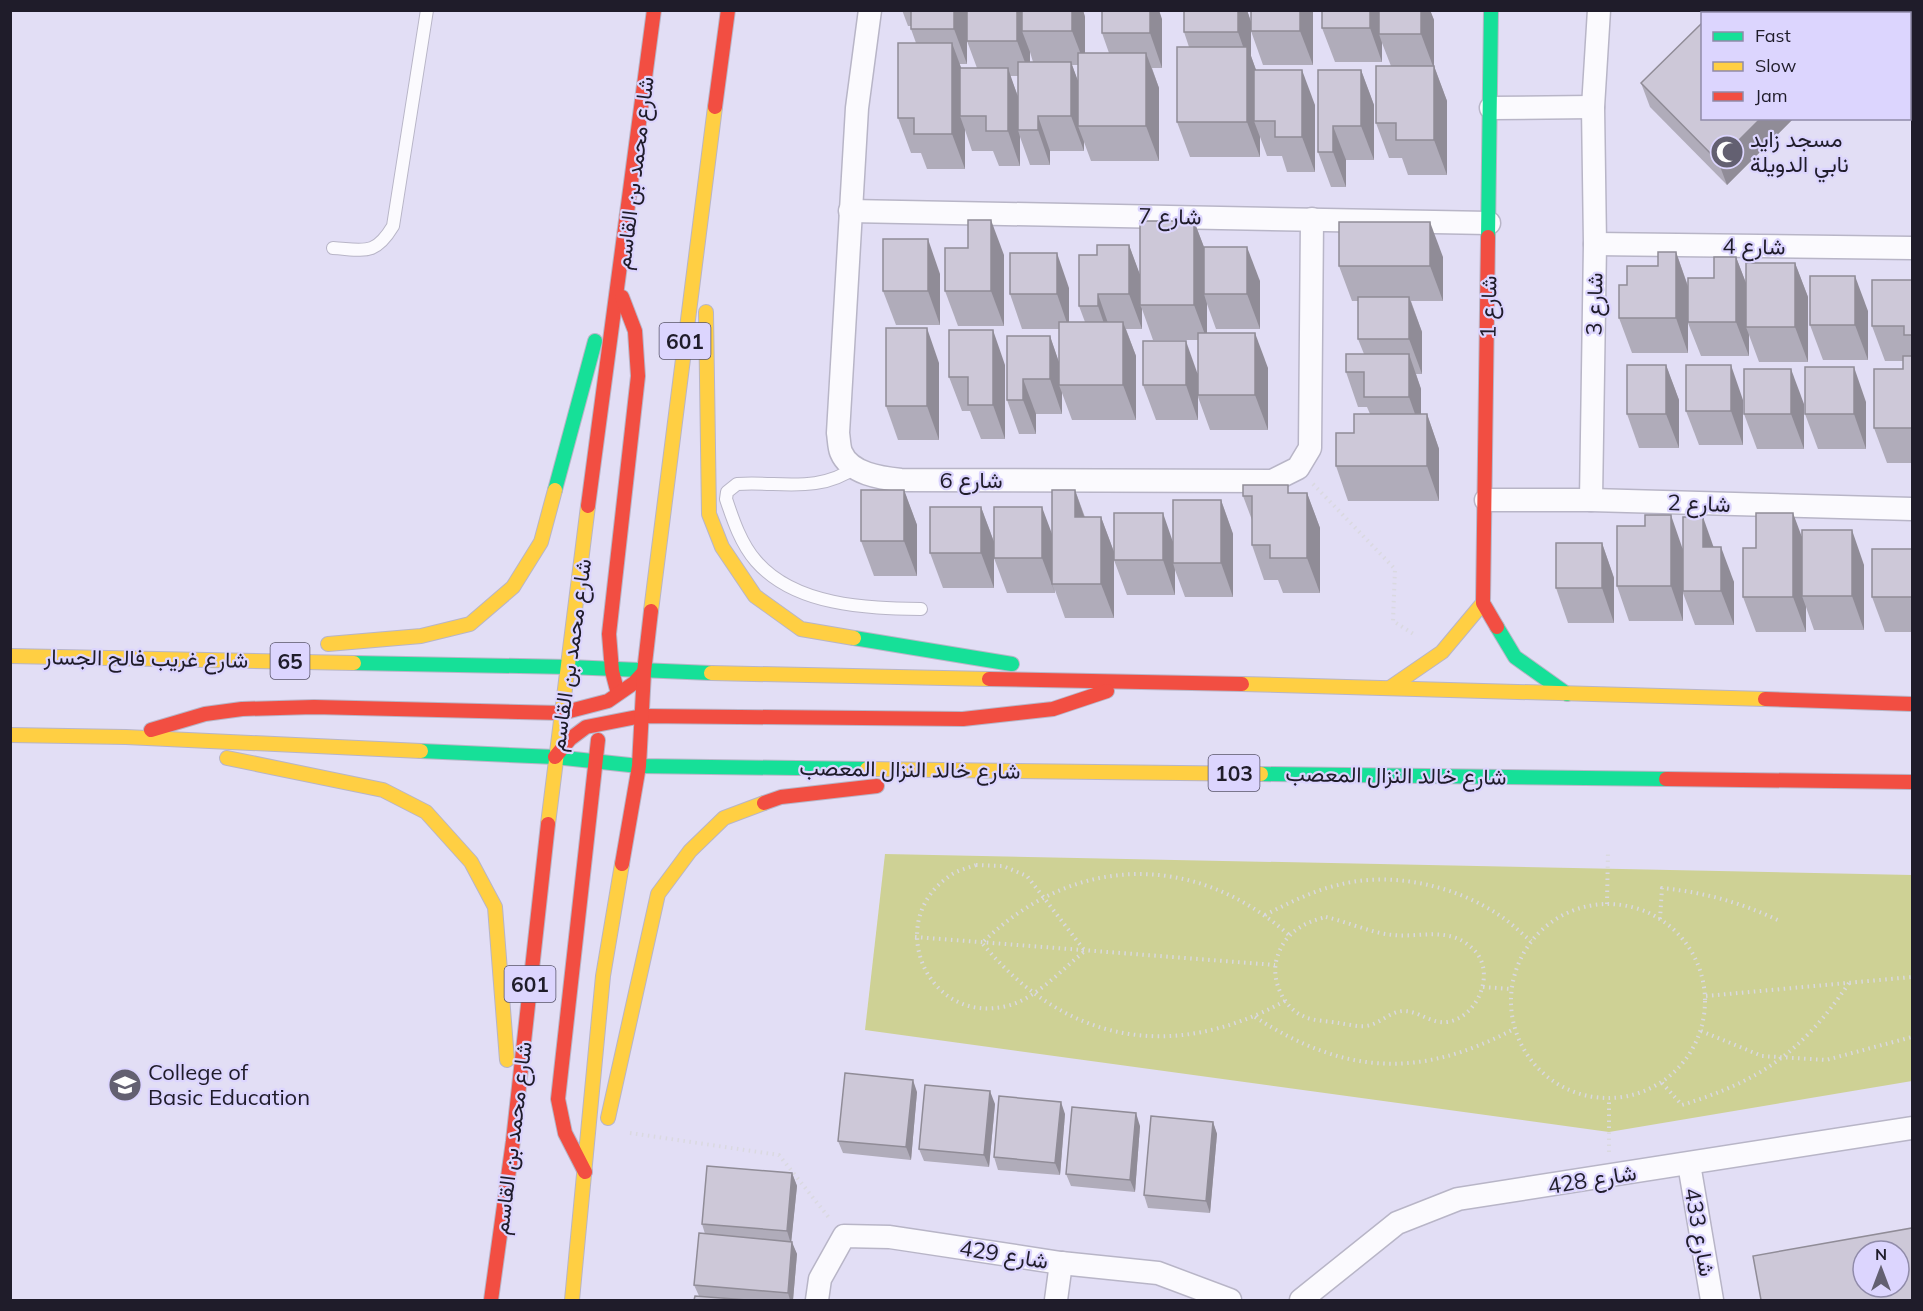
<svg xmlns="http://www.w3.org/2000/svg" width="1923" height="1311" viewBox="0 0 1923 1311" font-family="Mulish,Vazirmatn,sans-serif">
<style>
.green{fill:#ced195}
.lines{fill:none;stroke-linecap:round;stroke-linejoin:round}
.lane-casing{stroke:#b8b5c7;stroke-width:14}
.street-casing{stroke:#b8b5c7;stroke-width:25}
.fast-casing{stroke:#b8b5c7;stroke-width:16}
.slow-casing{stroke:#b8b5c7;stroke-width:16}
.jam-casing{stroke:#b8b5c7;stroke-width:16}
.path{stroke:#dad9e0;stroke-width:4;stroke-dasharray:1.5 4.5;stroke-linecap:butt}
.lane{stroke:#fbfafe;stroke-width:12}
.street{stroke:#fbfafe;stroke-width:22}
.fast{stroke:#16e098;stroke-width:14}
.slow{stroke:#ffcf43;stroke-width:14}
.jam{stroke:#f24e42;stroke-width:14}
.wall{fill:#b0acba;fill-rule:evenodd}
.shaded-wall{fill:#908c97}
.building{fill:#cdc8d8;stroke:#908c97;stroke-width:1.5;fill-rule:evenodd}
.labels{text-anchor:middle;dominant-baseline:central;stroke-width:4.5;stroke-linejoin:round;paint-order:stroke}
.shield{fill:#dcd5fe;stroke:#58546a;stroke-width:1.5}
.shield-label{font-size:21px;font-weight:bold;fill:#1f1c2a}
.poi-label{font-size:22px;fill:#1f1c2a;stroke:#dcd5fe;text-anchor:start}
.street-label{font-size:22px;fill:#1f1c2a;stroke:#dcd5fe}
</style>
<rect width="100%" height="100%" fill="#e2def5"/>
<path class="green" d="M885,854l1027,21v206l-303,51 -744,-102z"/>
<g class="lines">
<defs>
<g id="lane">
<path d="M333,248c32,2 42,8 60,-22l34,-216"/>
<path d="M856,467c-38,27 -76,14 -119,17l-10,8 -1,7c7,21 15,45 30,62 39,45 110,47 165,48"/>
</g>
<g id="street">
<path d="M870,10l-13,98 -19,325c1,6 1,14 3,19 9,22 40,26 60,28l371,1 26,-13 12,-20 2,-229"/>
<path d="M1491,108l102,-1"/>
<path d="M850,211l639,12"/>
<path d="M1595,244l317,4"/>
<path d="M1486,500h105l321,9"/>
<path d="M1591,500l4,-256 -2,-137 6,-97"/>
<path d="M1689,1164l23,136"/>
<path d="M817,1300l3,-21 24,-43 46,1 171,26 97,10 72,27"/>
<path d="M1056,1300l5,-37"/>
<path d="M1301,1300l96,-77 61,-24 454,-71"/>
</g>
<g id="fast">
<path d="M1488,237l3,-227"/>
<path d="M555,490l40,-149"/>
<path d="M1497,627l18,30 52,37"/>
<path d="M854,638l158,26"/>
<path d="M354,663l215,4 142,6"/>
<path d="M421,751l134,6 84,9 228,3"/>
<path d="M1261,774l405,5"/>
</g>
<g id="slow">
<path d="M706,312l3,202 13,33 33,49 46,33 53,9"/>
<path d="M651,611l64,-504"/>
<path d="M328,644l93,-8 49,-12 43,-37 28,-45 14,-52"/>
<path d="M10,656l344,7"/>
<path d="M711,673l278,6"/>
<path d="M1242,684l523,15"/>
<path d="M1391,687l51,-35 41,-49"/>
<path d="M10,735l116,2 295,14"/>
<path d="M227,758l156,32 43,22 45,50 24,45 12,153"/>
<path d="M867,769l394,5"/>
<path d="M548,824l40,-318"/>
<path d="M608,1118l50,-224 32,-43 34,-33 40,-15"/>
<path d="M572,1300l31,-324 19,-112"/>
</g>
<g id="jam">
<path d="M715,107l13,-97"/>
<path d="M1488,237l-5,366 14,24"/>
<path d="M588,506l66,-496"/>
<path d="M989,679l253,5"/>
<path d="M617,690l-5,-19 -3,-37 29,-258 -3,-45 -13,-34"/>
<path d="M1765,699l147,5"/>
<path d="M151,730l54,-16 37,-5 72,-2 248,6 46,-12 26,-18 10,-11"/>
<path d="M555,757l15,-18 16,-12 56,-11 321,3 90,-10 54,-18"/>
<path d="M1666,779l246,3"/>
<path d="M764,803l17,-6 96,-11"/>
<path d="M622,864l17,-98 5,-94 7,-61"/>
<path d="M585,1172l-20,-39 -7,-34 40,-359"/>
<path d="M491,1300l22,-159 35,-317"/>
</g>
</defs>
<use href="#lane" class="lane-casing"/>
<use href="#street" class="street-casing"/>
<use href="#fast" class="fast-casing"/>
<use href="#slow" class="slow-casing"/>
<use href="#jam" class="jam-casing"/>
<g class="path">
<path d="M1313,484l82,85 -2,52 22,14"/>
<path d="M976,865l27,1 24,10 58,75c-23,18 -49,48 -78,55 -80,20 -125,-86 -56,-131 7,-5 17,-7 25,-10z"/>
<circle cx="1608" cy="1001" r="97"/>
<path d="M1607,904l1,-54"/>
<path d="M1265,915c24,-12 47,-24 73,-30 53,-14 116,0 161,30 11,7 21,17 32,26"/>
<path d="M1326,917c22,5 45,16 67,18 29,3 58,-10 82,16 21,23 2,67 -28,71 -17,2 -27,-11 -44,-11 -14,1 -23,13 -37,15 -9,1 -19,-2 -27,-3 -11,-2 -27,-2 -36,-7 -19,-8 -31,-34 -27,-54 6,-27 25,-39 50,-45z"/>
<path d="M1660,919l2,-31c45,5 77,14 118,33"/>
<path d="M915,937l360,28"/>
<path d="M1483,987l28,2"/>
<path d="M1706,996l206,-19"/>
<path d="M1285,1001c-114,62 -220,42 -303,-58 91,-89 212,-92 307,-8"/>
<path d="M1255,1017c90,58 164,62 259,12"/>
<path d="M1701,1031l61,25 64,4 86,-23"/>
<path d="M1662,1083l20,22c80,-25 120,-53 167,-122"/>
<path d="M630,1133l149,22 51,64"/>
<path d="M1609,1152v-53"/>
</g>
<use href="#lane" class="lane"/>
<use href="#street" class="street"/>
<use href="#fast" class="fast"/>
<use href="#slow" class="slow"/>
<use href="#jam" class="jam"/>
</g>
<g class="wall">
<path d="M902,10h181l2,7v36h24l-7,-20 60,-14v49h-10l7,20v73h-68l-7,-19v9h-34v14h-20l-10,-28v29h-21l-6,-15h-21l-7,-21v39h-38l-6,-16h-10l-13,-35 18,-75 -5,-14v-3h-3zM967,41l10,27h-16l-2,-4h8zM1030,52l3,10h-3zM1072,65h6v17zM1010,76h8v20z"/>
<path d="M1184,10h63l4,12 62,-12v55h-50l-12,-34v25l5,14 59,35v67h-28l-5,-16h-15l-7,-19v20h-70l-13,-35 12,-75 -5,-15z"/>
<path d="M1322,10h108l4,10v46l13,35v74h-39l-6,-17h-13l-13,-35 15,-57 -9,-23v19h-47l-13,-34z"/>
<path d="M1361,70l13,35v55h-28v27h-15l-13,-35z"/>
<path d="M1641,83l153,35 -67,67 -77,-78z"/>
<path d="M1194,221l10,26 56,34v48h-44l-9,-25v29l61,35v62h-58l-12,-33v23h-42l-13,-35 55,-12v-33h-45l-11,-31v20h-16l10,27v64h-64l-10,-27v21h-26v20h-17l-12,-34 43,-64 9,27v-34h-37l-12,-35 59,-6v34h16l-6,-16 18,-51 32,-10 11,31z"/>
<path d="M968,248l36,7v71h-46l-13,-35z"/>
<path d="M1676,252l12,34 26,-8 22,-21 10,26 49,-20 13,34v65h-49l-10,-27v21h-48l-13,-33v30h-56l-13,-35 8,-33 31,-19z"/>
<path d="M1443,257v44h-32l11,31v42h-6l5,15v25h6l12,35v52h-91l-12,-35 18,-33 16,-19 -3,-7h-9l-12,-35 18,-18 -6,-15v-38h-6l-13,-35z"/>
<path d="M940,274v51h-44l-13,-34z"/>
<path d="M1912,280v183h-25l-13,-35 29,-59v-8h-18l-13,-35z"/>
<path d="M1868,311v49h-45l-13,-35z"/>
<path d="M939,363v77h-41l-12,-34z"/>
<path d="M1005,365v74h-24l-11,-28h-8l-13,-34z"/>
<path d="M1666,365l13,35v48h-40l-12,-34z"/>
<path d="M1743,400v45h-44l-13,-34z"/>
<path d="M1866,402v47h-48l-13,-35z"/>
<path d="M1804,404v45h-47l-13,-35z"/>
<path d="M904,490l13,35v51h-43l-13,-35z"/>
<path d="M1075,490l10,27h16l13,35v66h-49l-10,-28v3h-48l-13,-35 58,-22z"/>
<path d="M1291,493h16l13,35v65h-37l-5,-13h-14l-12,-35v-25l-9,-24z"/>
<path d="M1221,500l12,34v63h-48l-10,-27v25h-48l-13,-35 59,-19z"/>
<path d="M981,507l13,35v46h-51l-13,-35z"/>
<path d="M1802,536l62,29v65h-50l-8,-23v25h-50l-13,-35 13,-49z"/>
<path d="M1602,543l12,35v45h-46l-12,-35z"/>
<path d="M1714,547l20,35v43h-39l-12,-32v28h-54l-12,-35 66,-38z"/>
<path d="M1912,549v83h-27l-13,-35z"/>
<path d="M917,1092l-6,68 -68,-7 -5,-12z"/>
<path d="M995,1104l-6,63 -65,-6 -5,-12z"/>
<path d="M1065,1114l-5,61 -62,-5 -4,-13z"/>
<path d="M1213,1122l4,12 -7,79 -62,-5 -4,-13z"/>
<path d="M1140,1126l-5,66 -64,-6 -5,-12z"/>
<path d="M792,1173l5,13 -6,56 6,12 -4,46h-99l5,-4 -5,-11 11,-51 -3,-10z"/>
</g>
<g class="shaded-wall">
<path d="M954,10h13v54l-13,-35z"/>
<path d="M1017,10h13l-8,21 8,21v24l-13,-35z"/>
<path d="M1072,10h11l2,7v48l-13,-34z"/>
<path d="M1150,10h9l3,9v49l-12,-35z"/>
<path d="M1238,10h9l4,12v34l9,25 -6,40 6,16v20l-13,-35v-64l-9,-26z"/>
<path d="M1300,10h13v55l-13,-34z"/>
<path d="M1370,10h10l-1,24 3,9v19l-12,-34z"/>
<path d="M1421,10h9l4,10v49l-13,-35z"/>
<path d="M952,43l13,35 -5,38 5,14v39l-13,-35z"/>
<path d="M1146,53l13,35v73l-13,-35z"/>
<path d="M1071,62l13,35 -6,29 6,16v9l-13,-35z"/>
<path d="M1434,66l13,35v74l-13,-35z"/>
<path d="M1008,68l12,35 -2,27 2,7v29l-12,-35z"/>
<path d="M1302,70l13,35v67l-13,-35z"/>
<path d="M1361,70l13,35v55l-13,-34z"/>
<path d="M1038,116l12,35v14l-12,-35z"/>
<path d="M1761,118h33l-67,67 -9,-24z"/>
<path d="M1333,126l13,34v27l-13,-35z"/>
<path d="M991,220l13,35v71l-13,-35z"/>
<path d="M1194,221l13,34 -3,39 3,10v36l-13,-35z"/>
<path d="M1430,222l13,35v44l-13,-35z"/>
<path d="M928,239l12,35v51l-12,-34z"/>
<path d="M1129,245l13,35 -2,25 2,4v20l-13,-35z"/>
<path d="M1247,247l13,34v48l-13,-35z"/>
<path d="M1676,252l12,35v66l-12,-35z"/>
<path d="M1057,253l12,35v41l-12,-35z"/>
<path d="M1736,257l13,34 -3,36 3,8v21l-13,-34z"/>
<path d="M1795,263l13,34v65l-13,-35z"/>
<path d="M1855,276l13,35v49l-13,-35z"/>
<path d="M1098,294l12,35v12l-12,-35z"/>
<path d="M1409,297l13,35v42l-13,-35z"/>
<path d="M1123,322l13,34v64l-13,-35z"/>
<path d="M927,328l12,35v77l-12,-34z"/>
<path d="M993,330l12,35v74l-12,-34z"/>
<path d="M1255,333l13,35v62l-13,-35z"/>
<path d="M1050,336l12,35 -3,14 3,8v21l-12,-35z"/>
<path d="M1186,341l12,34v45l-12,-35z"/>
<path d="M1409,354l12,35v42l-12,-34z"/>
<path d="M1666,365l13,35v48l-13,-34z"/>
<path d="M1731,365l12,35v45l-12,-34z"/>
<path d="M1854,367l12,35v47l-12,-35z"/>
<path d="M1791,369l13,35v45l-13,-35z"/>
<path d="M1023,379l13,35v20l-13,-34z"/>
<path d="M1427,414l12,35v52l-12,-35z"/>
<path d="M904,490l13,35v51l-13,-35z"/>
<path d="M1075,490l12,35 -12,-8z"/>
<path d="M1307,493l13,35v65l-13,-35z"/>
<path d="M1221,500l12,34v63l-12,-34z"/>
<path d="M981,507l13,35v46l-13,-35z"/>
<path d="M1042,507l13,35 -3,42 3,9 -13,-35z"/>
<path d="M1163,513l12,35 -2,15 2,7v25l-12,-35z"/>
<path d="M1793,513l13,35 -4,48 4,11v25l-13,-35z"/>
<path d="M1671,515l12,35v71l-12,-35z"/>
<path d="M1101,517l13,35v66l-13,-34z"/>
<path d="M1703,517l12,34 -12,-4z"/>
<path d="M1852,530l12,35v65l-12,-34z"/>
<path d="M1602,543l12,35v45l-12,-35z"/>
<path d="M1721,547l13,35v43l-13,-34z"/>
<path d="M913,1080l4,12 -6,68 -5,-13z"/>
<path d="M990,1091l5,13 -6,63 -5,-12z"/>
<path d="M1061,1102l4,12 -5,61 -5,-12z"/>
<path d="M1136,1113l4,13 -5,66 -5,-12z"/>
<path d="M1213,1122l4,12 -7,79 -4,-12z"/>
<path d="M792,1173l5,13 -6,58 -4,-13z"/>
<path d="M792,1242l5,12 -4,46h-3l-2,-7z"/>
</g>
<g class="building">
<rect x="911" y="10" width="43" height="19"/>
<rect x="967" y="10" width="50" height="31"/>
<rect x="1022" y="10" width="50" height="21"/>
<rect x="1102" y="10" width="48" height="23"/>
<rect x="1184" y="10" width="54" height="22"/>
<rect x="1251" y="10" width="49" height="21"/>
<rect x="1322" y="10" width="48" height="18"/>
<rect x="1379" y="10" width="42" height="24"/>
<path d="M1715,10h21l3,4h-27z"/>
<path d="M1702,23v95h59l-43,43 -77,-78z"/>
<path d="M898,43h54v91h-38v-16h-16z"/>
<rect x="1177" y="47" width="70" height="75"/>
<rect x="1078" y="53" width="68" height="73"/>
<path d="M1018,62h53v54h-33v14h-20z"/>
<path d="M1376,66h58v74h-38v-17h-20z"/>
<path d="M960,68h48v63h-22v-15h-26z"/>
<path d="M1254,70h48v67h-27v-16h-21z"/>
<path d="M1318,70h43v56h-28v26h-15z"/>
<path d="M968,220h23v71h-46v-43h23z"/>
<rect x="1140" y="221" width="54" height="84"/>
<rect x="1339" y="222" width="91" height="44"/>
<rect x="883" y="239" width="45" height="52"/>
<path d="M1097,245h32v49h-31v12h-19v-51h18z"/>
<rect x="1204" y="247" width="43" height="47"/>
<path d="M1658,252h18v66h-57v-33h8v-19h31z"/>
<rect x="1010" y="253" width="47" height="41"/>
<path d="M1714,257h22v65h-48v-44h26z"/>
<rect x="1746" y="263" width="49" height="64"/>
<rect x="1810" y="276" width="45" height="49"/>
<path d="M1872,280h40v55h-8v-9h-32z"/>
<rect x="1358" y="297" width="51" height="42"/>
<rect x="1059" y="322" width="64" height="63"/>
<rect x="886" y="328" width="41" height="78"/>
<path d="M949,330h44v75h-25v-28h-19z"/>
<rect x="1198" y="333" width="57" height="62"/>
<path d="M1007,336h43v43h-27v21h-16z"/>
<rect x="1143" y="341" width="43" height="44"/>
<path d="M1346,354h63v43h-45v-25h-18z"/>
<path d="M1903,356h9v72h-38v-59h29z"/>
<rect x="1627" y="365" width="39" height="49"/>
<rect x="1686" y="365" width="45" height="46"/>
<rect x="1805" y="367" width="49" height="47"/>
<rect x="1744" y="369" width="47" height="45"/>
<path d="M1354,414h73v52h-91v-33h18z"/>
<path d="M1243,485h45v8h19v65h-37v-13h-18v-49h-9z"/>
<rect x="861" y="490" width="43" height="51"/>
<path d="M1052,490h23v27h26v67h-49z"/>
<rect x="1173" y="500" width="48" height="63"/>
<rect x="930" y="507" width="51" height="46"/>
<rect x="994" y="507" width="48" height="51"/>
<rect x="1114" y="513" width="49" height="47"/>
<path d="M1756,513h37v84h-50v-49h13z"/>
<path d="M1645,515h26v71h-54v-60h28z"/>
<path d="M1683,517h20v30h18v44h-38z"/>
<rect x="1802" y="530" width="50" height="66"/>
<rect x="1556" y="543" width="46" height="45"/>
<rect x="1872" y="549" width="40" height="48"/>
<path d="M845,1073l68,7 -7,67 -68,-6z"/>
<path d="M925,1085l65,6 -6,64 -65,-6z"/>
<path d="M999,1096l62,6 -6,61 -61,-6z"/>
<path d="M1072,1107l64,6 -6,67 -64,-6z"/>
<path d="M1151,1116l62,6 -7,79 -62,-6z"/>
<path d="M707,1166l85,7 -5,58 -85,-7z"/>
<path d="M1912,1228v72h-151l-8,-44zM1863,1251h36v36h-36z"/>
<path d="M699,1233l93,9 -4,51 -94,-8z"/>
<path d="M695,1296l52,4h-53z"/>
</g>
<defs>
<symbol id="mosque-disc" viewBox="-11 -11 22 22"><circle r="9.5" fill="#636071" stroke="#dcd5fe"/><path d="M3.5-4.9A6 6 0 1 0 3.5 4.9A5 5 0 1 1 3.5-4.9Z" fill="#fff"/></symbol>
<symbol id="school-disc" viewBox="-11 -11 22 22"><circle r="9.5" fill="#636071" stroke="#dcd5fe"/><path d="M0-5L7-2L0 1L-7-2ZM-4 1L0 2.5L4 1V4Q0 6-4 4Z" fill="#fff"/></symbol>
</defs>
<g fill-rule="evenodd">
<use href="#mosque-disc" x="1708" y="133" width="38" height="38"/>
<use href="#school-disc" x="106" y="1066" width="38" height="38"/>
</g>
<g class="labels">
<g class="shield">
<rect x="659.5" y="323" width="51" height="36" rx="4.5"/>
<rect x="270.5" y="643" width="39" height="36" rx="4.5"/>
<rect x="1208.5" y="755" width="51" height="36" rx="4.5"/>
<rect x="504.5" y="966" width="51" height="36" rx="4.5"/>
</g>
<g class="shield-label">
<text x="685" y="341">601</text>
<text x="290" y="661">65</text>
<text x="1234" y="773">103</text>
<text x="530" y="984">601</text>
</g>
<g class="poi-label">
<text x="1750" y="139">مسجد زايد<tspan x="1750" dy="25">نابي الدويلة</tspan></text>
<text x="148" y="1072">College of<tspan x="148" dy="25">Basic Education</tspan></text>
</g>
<g class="street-label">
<text transform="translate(634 173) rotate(-83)">شارع محمد بن القاسم</text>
<text transform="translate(1170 216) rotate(1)">شارع 7</text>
<text transform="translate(1754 246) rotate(1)">شارع 4</text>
<text transform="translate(1594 304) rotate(-89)">شارع 3</text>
<text transform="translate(1488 307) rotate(-89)">شارع 1</text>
<text x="971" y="480">شارع 6</text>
<text transform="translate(1699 503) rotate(2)">شارع 2</text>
<text transform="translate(570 655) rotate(-82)">شارع محمد بن القاسم</text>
<text transform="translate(146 658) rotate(1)">شارع غريب فالح الجسار</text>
<text transform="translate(910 769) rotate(1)">شارع خالد النزال المعصب</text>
<text transform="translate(1396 775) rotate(1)">شارع خالد النزال المعصب</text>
<text transform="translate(512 1138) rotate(-83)">شارع محمد بن القاسم</text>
<text transform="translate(1592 1179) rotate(-9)">شارع 428</text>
<text transform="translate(1700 1232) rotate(80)">شارع 433</text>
<text transform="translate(1004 1254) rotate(9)">شارع 429</text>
</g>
</g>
<rect width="1923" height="1311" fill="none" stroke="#1f1c2a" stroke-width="24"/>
<rect x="1701" y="12" width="210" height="108" fill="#dcd5fe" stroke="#908ba9" stroke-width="1.5"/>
<rect x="1713" y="32" width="30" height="9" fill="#16e098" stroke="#908ba9" stroke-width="1.5"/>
<text x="1755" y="42" font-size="18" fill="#1f1c2a">Fast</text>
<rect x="1713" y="62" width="30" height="9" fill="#ffcf43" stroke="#908ba9" stroke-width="1.5"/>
<text x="1755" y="72" font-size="18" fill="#1f1c2a">Slow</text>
<rect x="1713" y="92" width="30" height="9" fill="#f24e42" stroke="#908ba9" stroke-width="1.5"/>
<text x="1755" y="102" font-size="18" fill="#1f1c2a">Jam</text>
<g transform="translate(1881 1269)"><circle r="28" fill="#dcd5fe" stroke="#908ba9" stroke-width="1.5"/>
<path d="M0-4.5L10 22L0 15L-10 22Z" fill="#636071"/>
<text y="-9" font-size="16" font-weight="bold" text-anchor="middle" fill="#1f1c2a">N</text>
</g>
</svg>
